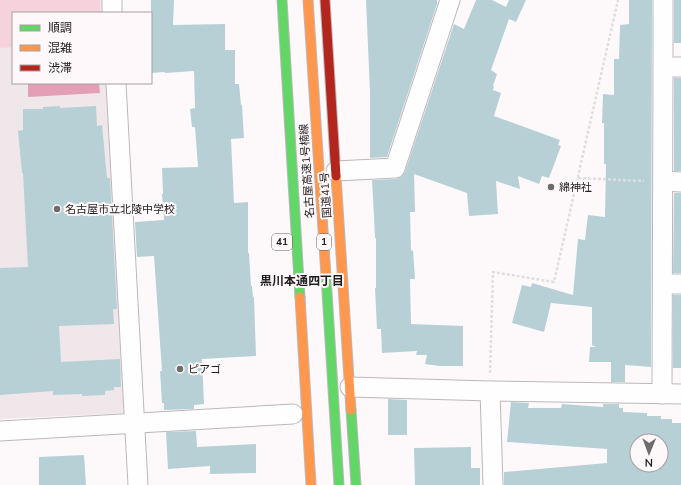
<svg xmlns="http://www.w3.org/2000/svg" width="681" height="485" viewBox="0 0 681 485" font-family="'Nunito Sans','Noto Sans JP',sans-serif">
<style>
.built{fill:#efe7e9}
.green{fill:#f6d2dc}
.water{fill:#e39fb5}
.building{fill:#b7d0d5;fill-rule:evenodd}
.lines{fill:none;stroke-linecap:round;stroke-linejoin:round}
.street-casing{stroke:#bcb8ba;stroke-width:21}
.fast-casing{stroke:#bcb8ba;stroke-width:11}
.slow-casing{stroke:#bcb8ba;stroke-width:11}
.jam-casing{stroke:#bcb8ba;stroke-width:11}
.path{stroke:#dfdfdf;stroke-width:2.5;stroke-dasharray:3 2;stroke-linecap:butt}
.street{stroke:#fffefe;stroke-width:19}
.fast{stroke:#63d668;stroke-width:9}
.slow{stroke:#ff974d;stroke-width:9}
.jam{stroke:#b3261e;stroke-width:9}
.poi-dot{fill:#6f6a6c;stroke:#fef8fa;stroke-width:1.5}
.labels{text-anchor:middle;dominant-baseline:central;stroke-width:4;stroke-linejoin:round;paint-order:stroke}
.shield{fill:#fef8fa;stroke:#645f61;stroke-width:1}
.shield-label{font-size:10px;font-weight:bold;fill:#221d1f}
.street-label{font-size:11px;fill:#221d1f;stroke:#fef8fa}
.poi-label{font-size:11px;fill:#221d1f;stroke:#fef8fa;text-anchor:start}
.neighbourhood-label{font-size:12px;font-weight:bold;fill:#221d1f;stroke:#fef8fa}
</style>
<rect width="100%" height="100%" fill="#fdf9fb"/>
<path class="built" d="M0,0h103l1,13h-91v70h94l19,330 -126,6z"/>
<path class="green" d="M0,0h100v13h-87v34l-13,1z"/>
<path class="water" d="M28,83h71l1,10 -72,4z"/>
<g class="building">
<path d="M151,0h23l-1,25 52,-1v26h10v34h4l2,21h1l2,33 -13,1 3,64 14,-1v51h1l2,33h1l1,11h1l2,59 -54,3 2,45 -10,1v4l-30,1v-7h-2l-2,-32h2l-8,-115 -17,1 -2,-35 29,-2 -2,-26h1l-1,-26 36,-1 -3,-40h-3l-2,-18 5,-1 -1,-37 -29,2v-1l-14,1z"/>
<path d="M366,0h71v4l-50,153 -17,1v-66z"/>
<path d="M476,0h16l14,7 3,-7h17l-10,22 -7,-3 -18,51 6,4 -4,12h1l-1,4 8,3 -7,23 66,24 -2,5 3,1 -12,32 -7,-2 -3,8 -21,-8 2,13 -24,-8 2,33 -29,2 -2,-23 -53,-19 1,38h-5l1,39 2,-1 2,29h-5l1,45 52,2v40h-24l-14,-2 2,-9h-11l1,-4 -35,2 -1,-24h-4l-2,-41h1v-50h-1l-1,-21 -2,-37 24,-1 5,-2 4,-5 49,-148 10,5z"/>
<path d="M629,0h23l-1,367 -26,-2v17h-14v-20h-22l1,-15h6l-4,-2v-38l-41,-4 -7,29 -32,-9 10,-38 9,2 1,-4 41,12 5,-56 7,1 3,-25 17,2 1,-53h-2v-41h-2l1,-29 11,1v-36h5l1,-34 9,-1z"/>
<rect x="674" y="0" width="7" height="43"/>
<rect x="674" y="78" width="7" height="93"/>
<path d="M60,106v2l36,-2 1,20 5,-1 5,53h3l7,131h-4l1,15 -55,2 2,36 59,-3 1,28h-7v3l-9,1v4l-23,1v-2l-29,1v-4l-53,4v-127l28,-1 -5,-94h-1l-4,-42 5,-1v-21h20v-2z"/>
<path d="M674,193h7v80h-8z"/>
<rect x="673" y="295" width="8" height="73"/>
<path d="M388,399l19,1v35h-19z"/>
<path d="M511,402l18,1 -1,5h33l1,-4 41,3v-3h16v4h4v4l24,1v3h14v3h11v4h9v62h-177v-13l103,-9v-14l-100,-7zM637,441h24v24h-24z"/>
<path d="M196,431l1,16 59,-3v29l-46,1v-8l-42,3 -2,-37z"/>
<path d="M471,447v21h9v17h-65l-1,-37z"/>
<path d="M84,455l2,30h-47v-28z"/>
</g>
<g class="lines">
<defs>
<g id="street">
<path d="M112,0v13"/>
<path d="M663,67h18"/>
<path d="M116,83l22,402"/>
<path d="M336,171l59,-3 55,-168"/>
<path d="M663,181l18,1"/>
<path d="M663,284h18"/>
<path d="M350,387l140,4 191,3"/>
<path d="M490,391l3,94"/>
<path d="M662,394l1,-327v-67"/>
<path d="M0,431l293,-17"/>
</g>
<g id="fast">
<path d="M282,0l18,297"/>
<path d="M326,276l13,209"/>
<path d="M351,410l5,75"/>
</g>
<g id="slow">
<path d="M308,0l18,276"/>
<path d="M336,176l15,234"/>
<path d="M300,297l11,188"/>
</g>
<path id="jam" d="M325,0l11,176"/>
</defs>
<use href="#street" class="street-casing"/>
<use href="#fast" class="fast-casing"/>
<use href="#slow" class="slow-casing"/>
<use href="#jam" class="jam-casing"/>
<g class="path">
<path d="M578,178l66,3"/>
<path d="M490,373l3,-101 61,10 64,-282"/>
</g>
<use href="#street" class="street"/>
<use href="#fast" class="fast"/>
<use href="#slow" class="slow"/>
<use href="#jam" class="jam"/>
</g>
<g class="poi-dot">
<circle cx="551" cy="187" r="4"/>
<circle cx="57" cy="209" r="4"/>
<circle cx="180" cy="369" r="4"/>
</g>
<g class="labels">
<g class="shield">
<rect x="272" y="234" width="20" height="16" rx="3"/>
<rect x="317" y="234" width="14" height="16" rx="3"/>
</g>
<g class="shield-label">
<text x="282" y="242">41</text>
<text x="324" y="242">1</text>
</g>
<g class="street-label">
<text transform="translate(307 171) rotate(-94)">名古屋高速1号楠線</text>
<text transform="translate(326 195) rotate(-94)">国道41号</text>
</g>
<g class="poi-label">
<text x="559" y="187">綿神社</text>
<text x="65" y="209">名古屋市立北陵中学校</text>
<text x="188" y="369">ピアゴ</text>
</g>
<g class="neighbourhood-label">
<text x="302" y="281">黒川本通四丁目</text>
</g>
</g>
<rect x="12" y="12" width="140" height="72" fill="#fef8fa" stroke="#a6a0a2"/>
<rect x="20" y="25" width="20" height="6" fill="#63d668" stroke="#a6a0a2"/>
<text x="48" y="32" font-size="12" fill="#221d1f">順調</text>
<rect x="20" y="45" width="20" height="6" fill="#ff974d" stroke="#a6a0a2"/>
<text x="48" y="52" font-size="12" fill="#221d1f">混雑</text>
<rect x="20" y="65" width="20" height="6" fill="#b3261e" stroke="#a6a0a2"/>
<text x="48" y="72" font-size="12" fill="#221d1f">渋滞</text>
<g transform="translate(649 453) rotate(181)"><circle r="19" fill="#fef8fa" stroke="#a6a0a2"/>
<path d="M0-3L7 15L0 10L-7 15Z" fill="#6f6a6c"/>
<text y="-6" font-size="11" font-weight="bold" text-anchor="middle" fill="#221d1f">N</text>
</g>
</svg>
